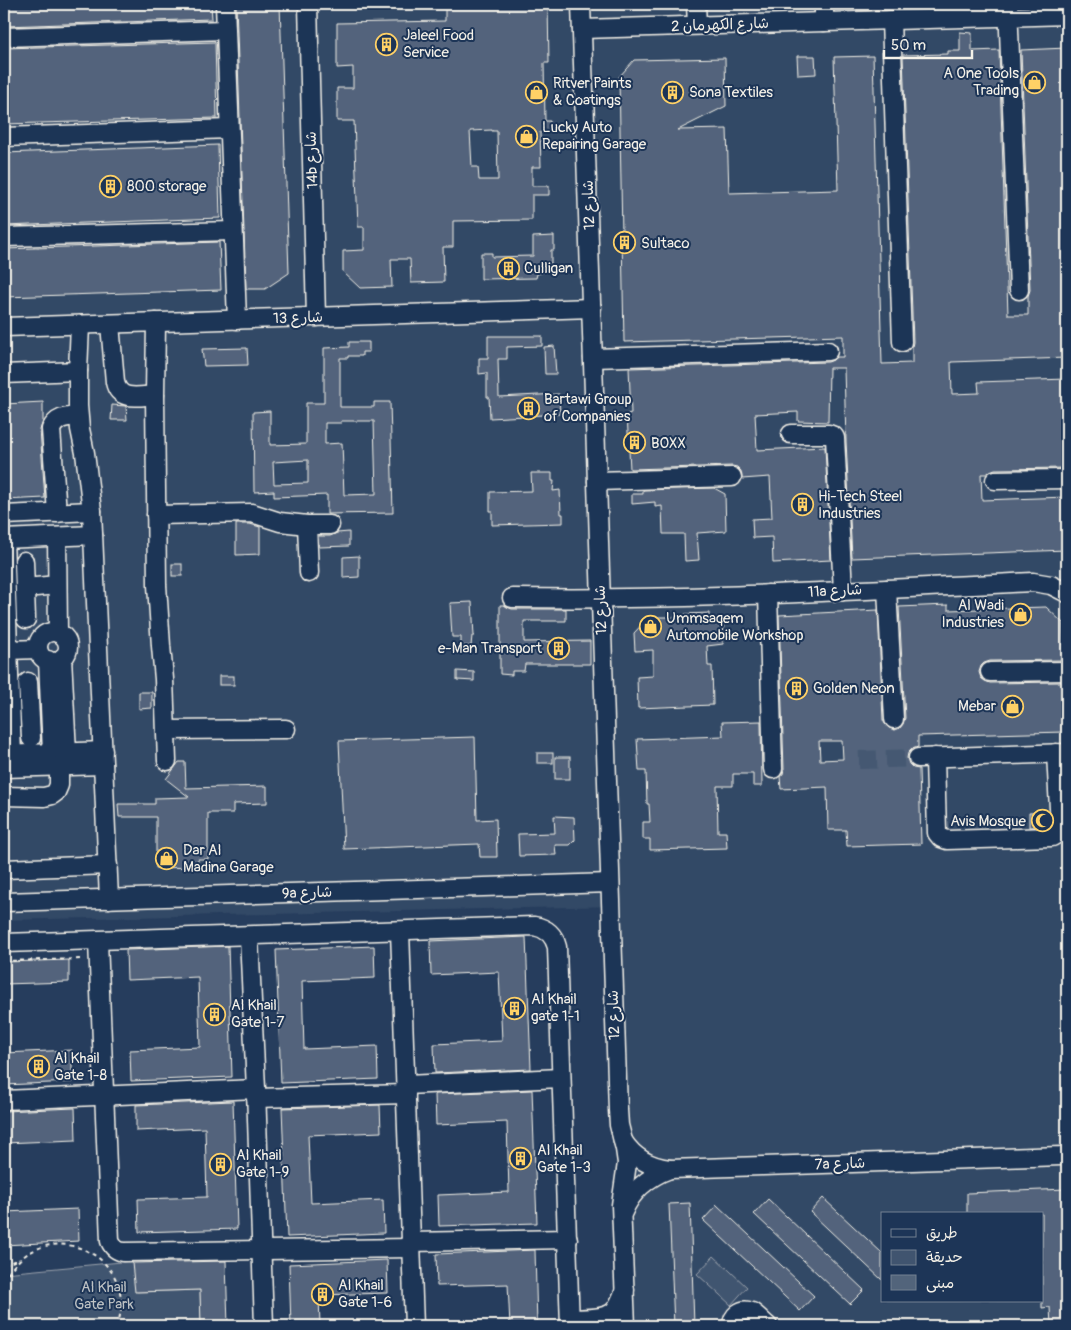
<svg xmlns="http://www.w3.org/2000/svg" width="1071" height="1330" viewBox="0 0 1071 1330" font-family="Pangolin,'Playpen Sans Arabic',sans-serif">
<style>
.built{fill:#334966;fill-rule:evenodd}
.green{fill:#40546f;stroke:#9aa2ac}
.building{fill:#52647b;stroke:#f4f1e8;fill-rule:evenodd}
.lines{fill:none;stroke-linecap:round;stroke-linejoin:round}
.minor-tunnel{stroke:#455872;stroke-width:18;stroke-dasharray:18 9;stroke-linecap:butt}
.minor-casing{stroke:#f4f1e8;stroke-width:21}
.path{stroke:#f4f1e8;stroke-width:2;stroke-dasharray:4 4;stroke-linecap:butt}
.minor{stroke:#1d3557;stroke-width:18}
.labels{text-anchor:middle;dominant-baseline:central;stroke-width:4;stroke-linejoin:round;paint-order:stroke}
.street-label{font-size:15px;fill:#f4f1e8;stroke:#1d3557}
.poi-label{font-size:15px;fill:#f4f1e8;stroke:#1d3557;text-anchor:start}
.park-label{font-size:15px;fill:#bec2c4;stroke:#1d3557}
</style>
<rect width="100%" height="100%" fill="#263d5d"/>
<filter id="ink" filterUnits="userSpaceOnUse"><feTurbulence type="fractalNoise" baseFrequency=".02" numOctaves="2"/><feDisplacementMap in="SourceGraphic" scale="10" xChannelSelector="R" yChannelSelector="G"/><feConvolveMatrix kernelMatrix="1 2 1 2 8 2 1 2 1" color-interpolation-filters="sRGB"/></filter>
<g filter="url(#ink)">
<path class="built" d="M4,4h1063v1322h-446l-5,-420 -612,14zM882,1214h160v87h-160z"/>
<g class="green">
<path d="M714,1256l33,31 -16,18 -34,-31z"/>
<path d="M132,1261l5,31 63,-2 1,36h-197v-53z"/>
</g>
<g class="building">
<path d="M4,4h207l1,15 -208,7z"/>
<path d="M236,4h44l9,269 -24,16h-19z"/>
<path d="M445,4h103l1,59h-5l1,58h5v11h-10l1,35h-9v19h17v9h-17v25l-79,1v26h-10l1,35 -33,1 -1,-24h-19l1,28 -32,1 -17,-16v-21l21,-1v-23h-6l-4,-106h-17v-33h16v-21l-16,1v-45l108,-2zM492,130v1h5l1,49h-19l-1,-13h-6l-2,-36z"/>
<path d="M960,32l12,1v18l27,-1 9,265h20v-19l2,-6 -9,-240 46,-2v310l-116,4 1,32 27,-1 -1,-11 89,-3v89l-72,1 -5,2 -3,3h-6l1,26 85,-3v53l-215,8 -6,-117 -2,-73h-15l-1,54 -30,-1v-9l-43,2 2,36 68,-3 6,113 -58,3 -1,-26 -19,1 -1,-19 20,-1 -2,-41 -28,2 -1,-8 -4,-4 -5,-1 -102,3 -3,-55 4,-1 -2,-45 199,-6 5,-2 3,-3h7v-21l-219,6 -5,-265 15,-17 91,-2 1,48 -48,24 49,-1 2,64 109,-3 -4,-133 39,-1 9,308 30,-1v-16l1,-5 -10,-287 45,-1v-3h12z"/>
<path d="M215,42l2,76 -213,6v-76z"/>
<path d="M797,56h18l1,18 -18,1z"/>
<path d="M218,145l2,73 -216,8v-73z"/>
<path d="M554,236v14h-3v14h-8l1,8 -7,2 -1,4 -55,1v-26h11v4l41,-1v-19z"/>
<path d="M219,242l2,48 -217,7v-48z"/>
<path d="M488,336h54v10l-35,1v12h-9l1,38 60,-3 1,20 -70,4 -1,-21h-2v-24l-8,1v-16h9z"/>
<path d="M349,342h20v10h-7v4h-14v2h-8v49h34v-5h16l3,111 -66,1v-19l-53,2v-6l-20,1 -1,-80 17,-1v34l36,-1v-41h18v-55l25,-1zM341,421h33l2,73 -32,1 -2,-52 -17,1v-21h16zM308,460v23l-34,1 -1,-22z"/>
<path d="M554,346l2,28h-11l-1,-27z"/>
<path d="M247,348l1,17 -44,1 -2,-17z"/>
<path d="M43,402v19l-3,9 5,68 -41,2v-96z"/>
<path d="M112,405l14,1 1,14h-16z"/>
<path d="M531,473h21v8h2l-1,10 7,-1 1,24h2v9l-71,2v-14h-2v-19l42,-1z"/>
<path d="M714,488l11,6 1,37 -29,2 2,27 -14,1 -1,-27h-21l-1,-28 -7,1v-5l-23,2v-10h11v-4z"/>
<path d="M236,524h14l10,3v27l-24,1z"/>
<path d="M349,532v14l-30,1 -1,-11h12l7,-3z"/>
<path d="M359,556v21l-16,1v-21z"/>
<rect x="172" y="564" width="10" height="12"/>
<path d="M472,602l2,34h-2l-1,10h-10v-9h-9l-2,-34z"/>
<path d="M500,605h4l3,2 5,2h54v12h-42v21l66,-1v23h-65l-1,7h-12v4l-12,-1z"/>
<path d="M948,605v5l98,-3 17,16 1,37 -74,1 -6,2 -3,3 -2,6 2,6 4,3 5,2 73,-1 1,50 -146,4v11l-6,2 -4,4 -1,5 2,6 4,4 6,1 2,75 -74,2 -1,-16h-18l-1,-43 -46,2 -1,-13 3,-2 1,-5 -5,-154 99,-5 5,110 2,4 4,4 6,2 5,-2 3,-4 2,-6 -6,-111zM819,741h23l1,18 -23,1z"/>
<path d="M709,613v5h15l-1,26 -16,2 1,20h4l1,39 -75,3 -1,-31 16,-1v-26l-18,1 -1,-18 15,-16h36v-3z"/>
<path d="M457,671l17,1v9l-17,-1z"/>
<rect x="219" y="676" width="15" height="9"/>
<path d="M139,692h13v16l-13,1z"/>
<path d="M761,721l1,65h-9v-12h-20v12h-16l1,46h8l1,16 -77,2v-11h-7v-17h7l-1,-18h-2l-1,-33h-7l-2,-32 86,-3 -1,-14z"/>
<path d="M475,737l2,83 19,-1 1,38h-17l-1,-13 -135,5 -5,-108z"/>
<rect x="537" y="753" width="16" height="10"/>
<rect x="555" y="757" width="15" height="22"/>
<path d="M179,762h6l1,26 81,-2v17l-34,1v9h-25v46h-10v8l-42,1v-51h-37l-1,-13h37v-6l34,-1 -23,-18z"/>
<path d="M1049,812v14l-20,1v-14z"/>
<path d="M554,816l20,1 1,23 -5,5h-15l1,10 -37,1 -1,-22 37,-1z"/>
<path d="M526,937l5,132 -96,4 -1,-29 68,-3 -3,-69 -68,3 -1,-34z"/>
<path d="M228,946l4,131 -101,4 -1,-31 70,-3 -2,-70 -71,3 -1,-30z"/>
<path d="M374,946l1,32 -73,3 2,68 73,-3 1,33 -97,4 -5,-133z"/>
<path d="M69,960v22l-65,2v-22z"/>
<path d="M72,1050v32l-68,3v-32z"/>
<path d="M532,1090l5,133 -98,3 -1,-31 71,-3 -2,-70 -71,3 -1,-31z"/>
<path d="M233,1101l4,128 -98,3 -1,-33 69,-2 -2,-69 -69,3v-26z"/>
<path d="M380,1105l1,27 -73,3 3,68 72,-3 1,33 -97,4 -5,-129z"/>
<path d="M75,1108l1,32 -72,3v-32z"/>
<path d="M1067,1189v136l-16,1 -1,-19 -8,1v-94h-75v-21z"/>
<path d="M823,1198l59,55v27l-72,-68z"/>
<path d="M768,1199l96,91 -14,14 -96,-90z"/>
<path d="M690,1203l4,123h-20l-5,-122z"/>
<path d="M717,1205l97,91 -14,15 -97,-91z"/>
<path d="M78,1209l1,32 -75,4v-33z"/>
<path d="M535,1250l2,76h-27l-2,-42 -71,2 -1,-32z"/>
<path d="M387,1260l1,33 -69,2 1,31h-29l-2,-62z"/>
<path d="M226,1261l2,65h-27l-1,-36 -65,2 -3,-29z"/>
</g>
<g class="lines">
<path class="minor-tunnel" d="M859,760l59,-2"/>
<defs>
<g id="minor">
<path d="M225,4l12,316"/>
<path d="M308,4l8,313"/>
<path d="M581,4l37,1106 1,15 6,24 2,14 -6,42 5,121"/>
<path d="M696,4l1,21"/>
<path d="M824,4v18"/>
<path d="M1008,4l11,286"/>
<path d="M891,20l11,322"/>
<path d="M582,29l485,-14"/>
<path d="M4,37l222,-7"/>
<path d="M4,137l225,-8"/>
<path d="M4,237l229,-6"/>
<path d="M156,322l-1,73 2,190 4,61 3,33 3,82"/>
<path d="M110,324l5,58c4,20 25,14 40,13"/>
<path d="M80,325l-2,46v35l2,23 5,24 7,58 17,388"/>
<path d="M4,327l588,-19"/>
<path d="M593,358l235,-7"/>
<path d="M4,374l74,-3"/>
<path d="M791,434h38l5,2 1,2 8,153"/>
<path d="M995,480l72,-1"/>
<path d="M597,481l135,-4"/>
<path d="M57,513l-6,-84c6,-12 15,-12 27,-13"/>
<path d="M4,515l88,-4"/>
<path d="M156,515l96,-2 28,9 27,3h23"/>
<path d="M307,525l2,48"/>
<path d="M57,537l1,96"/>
<path d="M4,539l8,216"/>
<path d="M4,539l89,-4"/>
<path d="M24,561l2,58"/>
<path d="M25,588l32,-3"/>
<path d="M887,589l7,130"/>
<path d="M768,594l5,175"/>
<path d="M512,598c174,3 348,-8 521,-16l18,3 16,8"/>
<circle cx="53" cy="647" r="15"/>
<path d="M8,650l30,-1"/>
<path d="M62,658l5,94"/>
<path d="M48,660l4,93"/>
<path d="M990,672l77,-1"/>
<path d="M28,682l3,56"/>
<path d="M166,730l120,-1"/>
<path d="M4,755l99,-4"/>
<path d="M935,757l2,76 4,5 6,2 105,-3 5,-3 3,-7 -4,-74"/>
<path d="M918,758l149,-5"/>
<path d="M4,768l99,-3"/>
<path d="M4,796l40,1 8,-2 4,-3 3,-7v-19"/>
<path d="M4,869l104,-4"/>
<path d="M4,902l606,-19"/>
<path d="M400,931l14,395"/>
<path d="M249,936l7,153 8,237"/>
<path d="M98,941l12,300c3,7 7,10 14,11l287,-4"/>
<path d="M4,943l530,-17c12,2 20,9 23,21l13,379"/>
<path d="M406,1085l155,-7"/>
<path d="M256,1098l150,-4"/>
<path d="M4,1100l252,-11"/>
<path d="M623,1141c11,17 26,26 47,28l391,-13 6,-1"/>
<path d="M623,1212c9,-22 25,-35 47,-43"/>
<path d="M410,1242l158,-3"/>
<path d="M570,1319c12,-1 35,1 44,-8 5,-5 8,-14 11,-21"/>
<path d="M732,1326c0,-10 9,-19 20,-14 6,4 11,10 16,14"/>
</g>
</defs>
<use href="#minor" class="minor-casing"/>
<g class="path">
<path d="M4,961l80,-2"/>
<path d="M4,1265l15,-6"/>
<path d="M4,1281c36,-72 139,-27 113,45"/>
</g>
<use href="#minor" class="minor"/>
</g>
</g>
<defs>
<symbol id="building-ring" viewBox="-11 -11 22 22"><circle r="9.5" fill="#1d3557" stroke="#ffd166" stroke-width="1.5"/><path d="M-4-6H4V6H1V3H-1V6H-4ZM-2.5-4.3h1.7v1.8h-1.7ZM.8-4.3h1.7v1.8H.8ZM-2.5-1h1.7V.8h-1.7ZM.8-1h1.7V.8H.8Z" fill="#ffd166"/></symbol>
<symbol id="shop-ring" viewBox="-11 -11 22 22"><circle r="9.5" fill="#1d3557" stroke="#ffd166" stroke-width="1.5"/><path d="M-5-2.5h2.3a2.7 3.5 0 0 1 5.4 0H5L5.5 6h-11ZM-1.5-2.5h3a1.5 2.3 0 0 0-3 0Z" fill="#ffd166"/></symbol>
<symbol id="mosque-ring" viewBox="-11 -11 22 22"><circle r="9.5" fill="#1d3557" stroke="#ffd166" stroke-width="1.5"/><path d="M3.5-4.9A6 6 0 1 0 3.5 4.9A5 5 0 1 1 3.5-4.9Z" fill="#ffd166"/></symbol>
</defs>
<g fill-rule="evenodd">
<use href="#building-ring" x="374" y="32" width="25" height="25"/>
<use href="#shop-ring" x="1022" y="70" width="25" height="25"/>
<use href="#shop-ring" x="524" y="80" width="25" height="25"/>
<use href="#building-ring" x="660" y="80" width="25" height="25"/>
<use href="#shop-ring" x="514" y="124" width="25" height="25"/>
<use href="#building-ring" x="98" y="174" width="25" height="25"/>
<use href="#building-ring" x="612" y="230" width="25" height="25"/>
<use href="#building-ring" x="496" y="256" width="25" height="25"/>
<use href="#building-ring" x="516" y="396" width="25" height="25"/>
<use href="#building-ring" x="622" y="430" width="25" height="25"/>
<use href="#building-ring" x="790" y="492" width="25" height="25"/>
<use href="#shop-ring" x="1008" y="602" width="25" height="25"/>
<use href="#shop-ring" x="638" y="614" width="25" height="25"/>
<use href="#building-ring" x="546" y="636" width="25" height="25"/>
<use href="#building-ring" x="784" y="676" width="25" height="25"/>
<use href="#shop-ring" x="1000" y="694" width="25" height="25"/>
<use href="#mosque-ring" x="1030" y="808" width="25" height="25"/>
<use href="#shop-ring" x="154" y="846" width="25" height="25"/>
<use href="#building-ring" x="502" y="996" width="25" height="25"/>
<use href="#building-ring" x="202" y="1002" width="25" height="25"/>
<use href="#building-ring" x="26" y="1054" width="25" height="25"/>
<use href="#building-ring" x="508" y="1146" width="25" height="25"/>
<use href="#building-ring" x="208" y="1152" width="25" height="25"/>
<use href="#building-ring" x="310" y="1282" width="25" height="25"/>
</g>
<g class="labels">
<g class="street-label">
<text transform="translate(720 25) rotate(-2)">شارع الكهرمان 2</text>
<text transform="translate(312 160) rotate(-92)">14b شارع</text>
<text transform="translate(589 205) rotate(-92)">شارع 12</text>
<text transform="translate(298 318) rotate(-2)">شارع 13</text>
<text transform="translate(835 591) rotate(-3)">11a شارع</text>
<text transform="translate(601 610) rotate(-92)">شارع 12</text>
<text transform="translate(307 893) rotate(-2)">9a شارع</text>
<text transform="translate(614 1015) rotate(-92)">شارع 12</text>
<text transform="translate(840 1164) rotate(-2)">7a شارع</text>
</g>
<g class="poi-label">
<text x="403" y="35">Jaleel Food<tspan x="403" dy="17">Service</tspan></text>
<text x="1019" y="73" text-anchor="end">A One Tools<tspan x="1019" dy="17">Trading</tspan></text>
<text x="553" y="83">Ritver Paints<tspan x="553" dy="17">&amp; Coatings</tspan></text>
<text x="689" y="92">Sona Textiles</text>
<text x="542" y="127">Lucky Auto<tspan x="542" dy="17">Repairing Garage</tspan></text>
<text x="127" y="186">800 storage</text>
<text x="641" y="243">Sultaco</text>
<text x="524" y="268">Culligan</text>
<text x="544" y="399">Bartawi Group<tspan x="544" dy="17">of Companies</tspan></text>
<text x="651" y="443">BOXX</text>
<text x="818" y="496">Hi-Tech Steel<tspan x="818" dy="17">Industries</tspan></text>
<text x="1004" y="605" text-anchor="end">Al Wadi<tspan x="1004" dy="17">Industries</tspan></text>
<text x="666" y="618">Ummsaqem<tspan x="666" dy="17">Automobile Workshop</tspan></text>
<text x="542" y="648" text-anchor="end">e-Man Transport</text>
<text x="813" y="688">Golden Neon</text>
<text x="996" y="706" text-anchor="end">Mebar</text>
<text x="1026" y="821" text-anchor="end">Avis Mosque</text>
<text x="183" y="850">Dar Al<tspan x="183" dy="17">Madina Garage</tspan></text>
<text x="531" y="999">Al Khail<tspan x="531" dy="17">gate 1-1</tspan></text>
<text x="231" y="1005">Al Khail<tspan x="231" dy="17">Gate 1-7</tspan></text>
<text x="54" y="1058">Al Khail<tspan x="54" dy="17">Gate 1-8</tspan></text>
<text x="537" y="1150">Al Khail<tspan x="537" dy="17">Gate 1-3</tspan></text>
<text x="236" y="1155">Al Khail<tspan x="236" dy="17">Gate 1-9</tspan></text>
<text x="338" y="1285">Al Khail<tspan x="338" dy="17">Gate 1-6</tspan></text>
</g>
<g class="park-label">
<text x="104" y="1287">Al Khail<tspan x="104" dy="17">Gate Park</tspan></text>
</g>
</g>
<rect width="1071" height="1330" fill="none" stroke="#1d3557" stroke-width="20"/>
<rect x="10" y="10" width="1051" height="1310" fill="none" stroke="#f4f1e8" stroke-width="2" filter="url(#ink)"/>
<rect x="881" y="1212" width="162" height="90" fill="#1d3557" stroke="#738091"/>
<rect x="891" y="1229" width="25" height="8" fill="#1d3557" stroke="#738091"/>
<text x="926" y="1238" font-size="15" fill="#f4f1e8">طريق</text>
<rect x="891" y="1250" width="25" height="15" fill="#40546f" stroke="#738091"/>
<text x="926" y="1262" font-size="15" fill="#f4f1e8">حديقة</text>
<rect x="891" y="1275" width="25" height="15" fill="#52647b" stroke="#738091"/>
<text x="926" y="1288" font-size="15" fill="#f4f1e8">مبنى</text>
<path d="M884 50v8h88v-8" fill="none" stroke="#f4f1e8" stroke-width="2.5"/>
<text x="891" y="50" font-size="15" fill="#f4f1e8" stroke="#1d3557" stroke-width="4" paint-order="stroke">50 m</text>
</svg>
